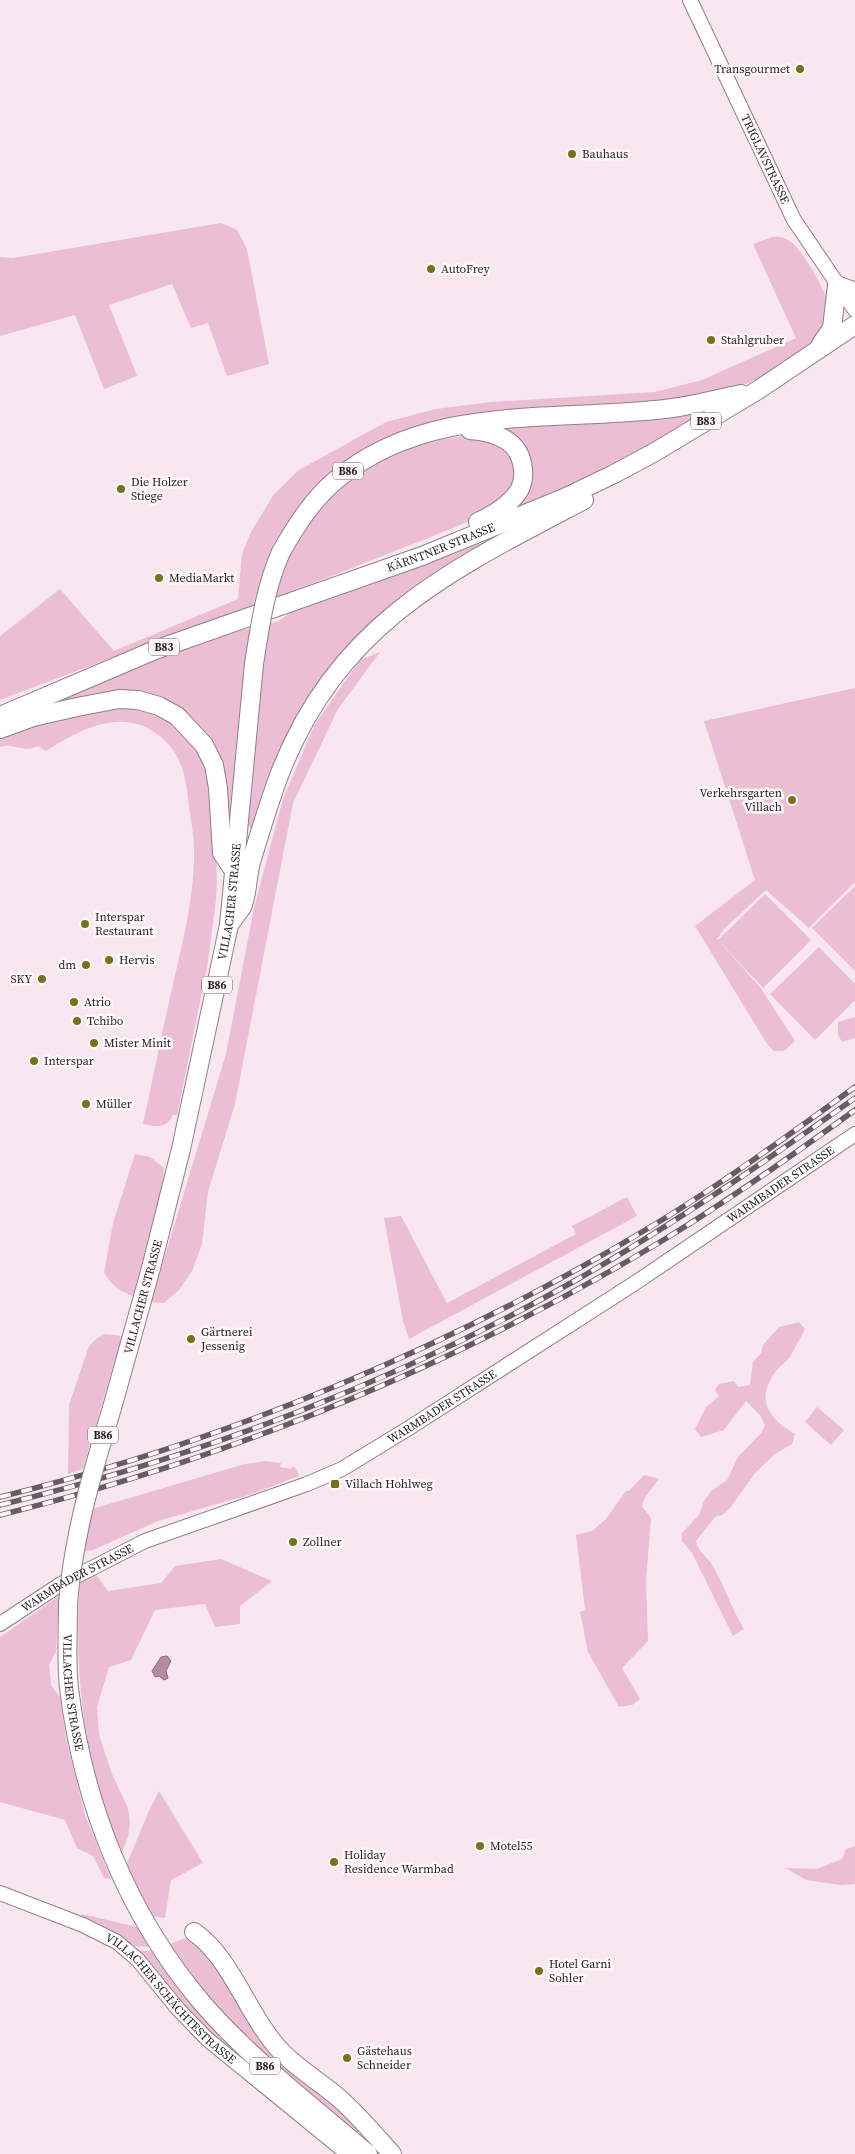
<svg xmlns="http://www.w3.org/2000/svg" width="855" height="2154" viewBox="0 0 855 2154" font-family="'Source Serif 4',serif">
<style>
.green{fill:#ebbed4}
.water{fill:#b78aa0;stroke:#8b6a7a}
.lines{fill:none;stroke-linecap:round;stroke-linejoin:round}
.tertiary-casing{stroke:#8e7f86;stroke-width:16}
.primary-casing{stroke:#8e7f86;stroke-width:20}
.tertiary{stroke:#fff;stroke-width:14}
.primary{stroke:#fff;stroke-width:18}
.rail-casing{stroke:#665c61;stroke-width:5.5}
.rail{stroke:#fef8fb;stroke-width:4;stroke-dasharray:11;stroke-linecap:butt}
.primary-bridge-casing{stroke:#8e7f86;stroke-width:20;stroke-linecap:butt}
.primary-bridge{stroke:#fff;stroke-width:18}
.poi-dot{fill:#757317;stroke:#fef8fb;stroke-width:2}
.labels{text-anchor:middle;dominant-baseline:central;stroke-width:5;stroke-linejoin:round;paint-order:stroke}
.shield{fill:#fef8fb;stroke:#666063;stroke-width:1}
.shield-label{font-size:11px;font-weight:bold;fill:#251f22}
.poi-label{font-size:12px;fill:#251f22;stroke:#fef8fb;text-anchor:start}
.street-label{font-size:12px;fill:#251f22;stroke:#fef8fb}
</style>
<rect width="100%" height="100%" fill="#f8e7ef"/>
<g class="green">
<path d="M221,223l16,7 10,19 22,115 -42,12 -19,-53 -17,5 -19,-44 -63,21 28,71 -33,13 -29,-74 -75,21v-79l13,1z"/>
<path d="M772,237c6,-1 12,0 18,4 12,8 44,61 40,75 -10,33 -59,59 -90,70 -40,15 -81,16 -123,19 -49,4 -99,8 -148,11 -24,4 -48,8 -70,17 -78,31 -125,91 -145,171l-254,96v-64l60,-47 54,62 124,-52 4,-45 9,-22 23,-38 25,-24 87,-48 50,-13 55,-7 164,-10 47,-12 94,-42 -43,-94z"/>
<path d="M713,408c-61,36 -123,69 -189,97h-4l-1,-3 8,-13 -27,-60z"/>
<path d="M469,436l17,1 24,16 6,17 -4,19 -25,24 -36,16 -178,70c7,-19 12,-40 23,-57 38,-62 102,-101 173,-106z"/>
<path d="M479,543l2,3 -137,105 -88,176 -5,2 -4,-5 21,-200 11,-3 13,-10z"/>
<path d="M250,629l-6,42 2,4 -16,159h-3l-3,-41 -52,-85 -106,-5 -23,2 59,-26 136,-49z"/>
<path d="M380,652l-42,57 -45,94 -58,301 -27,88 -6,52 -10,27 -13,19 -15,13 -13,-1 75,-248 28,-146 29,-109 32,-75 45,-64z"/>
<path d="M855,688v194l-46,46 -43,-38 -42,39 -7,10 43,48 35,54 -11,10h-10l-7,-7 -72,-118 60,-46 -51,-159z"/>
<path d="M117,706l30,3 25,13 20,18 15,26 8,63 2,49 -1,22 -9,68 -30,147h-4c-6,14 -17,12 -30,9 9,-41 17,-82 26,-122 11,-50 26,-102 25,-153 0,-14 -3,-28 -5,-42 -3,-29 -6,-54 -32,-73 -36,-27 -78,-4 -111,17l-8,-5c-17,8 -22,-4 -38,1v-12l20,-8z"/>
<path d="M855,886v85l-43,-43z"/>
<path d="M765,894l46,46 -48,48 -45,-48z"/>
<path d="M819,947l36,37v16l-40,40 -45,-46z"/>
<path d="M855,1017v21l-13,4 -4,-7v-13z"/>
<path d="M135,1154l15,3 14,11 -2,21 -29,107c-14,-5 -21,-11 -29,-23l9,-50z"/>
<path d="M627,1197l10,19 -228,123 -6,-18 -19,-103 17,-2 46,87 129,-69 -4,-8z"/>
<path d="M799,1322l6,7c-5,9 -10,19 -15,28 -4,5 -10,9 -14,14 -21,28 -8,47 19,63l-3,10 -17,10 -20,19 -25,35 -8,7 -6,1 -20,25c1,9 10,15 15,22 13,21 20,45 33,66l-11,7 -41,-83 -10,-12v-8l17,-18 5,-14 7,-10 16,-11 11,-23 24,-25 3,-7 -5,-10 -14,-14 -22,29 -23,7 -6,-8 11,-22 13,-11 -4,-6 4,-6 15,-3 4,6 12,-2 3,-23 8,-9 2,-8 16,-18z"/>
<path d="M105,1334l17,2 -39,133 -15,5 1,-69 20,-59 7,-7z"/>
<path d="M817,1407l27,23 -13,15 -26,-23z"/>
<path d="M266,1461l15,2 -1,4 11,2 2,-3 4,4 2,6 -47,18 -94,27 -65,29 -10,2 9,-43 153,-45z"/>
<path d="M644,1475l15,4 -14,18 -3,9 9,12 -5,63 2,60 -26,27 18,31 -8,6 -13,2 -31,-55 -8,-40 5,-2 -9,-75 16,-4 14,-12 20,-28h3z"/>
<path d="M221,1559l51,22 -32,25v18l-25,3 -10,-23 -50,6 -24,50 -22,7 -12,40 2,28 13,39 16,34 2,14 -2,15 -7,17c-36,-87 -48,-179 -41,-272l15,-9 13,18 53,-8 14,-17z"/>
<path d="M59,1596l-3,56 -7,13 2,20 9,12 6,41 19,77 26,64 -7,-1 -11,-22 -16,-8 -12,-28 -65,-18v-165z"/>
<path d="M159,1791l44,72 -32,17 -6,38 -13,-2 -26,-50 22,-53z"/>
<path d="M855,1846v38l-15,1 -34,-5 -20,-12 31,1 25,-10 4,-10z"/>
<path d="M82,1914l55,13 13,20 -19,-1 -27,-20 -22,-10z"/>
<path d="M188,1937l12,7 34,49 127,134 -1,5h-5c-63,-52 -124,-105 -175,-170l1,-1 -11,-17z"/>
<path d="M136,1950l12,1 4,-1 14,20 89,99 -51,-40z"/>
</g>
<path class="water" d="M167,1656l4,5 -5,10 2,7 -4,2 -5,-4 -4,1 -3,-6 9,-14z"/>
<g class="lines">
<defs>
<g id="tertiary">
<path id="s1" d="M690,0l104,220 61,90"/>
<path id="s2" d="M0,1624l61,-40 84,-43 162,-57 35,-15 67,-41 226,-145 220,-149"/>
<path id="s3" d="M0,1893l83,32 34,17 21,18 40,49 29,30 141,115"/>
</g>
<g id="primary">
<path d="M821,344l11,-16 5,-43 18,7"/>
<path d="M470,430c25,2 51,10 53,40 1,6 -1,17 -5,22 -9,14 -25,23 -40,30"/>
<path d="M281,552c15,-26 31,-52 55,-72 88,-75 211,-59 319,-70 29,-2 57,-10 86,-16"/>
<path id="s4" d="M0,716l155,-66 267,-94 142,-58 50,-24 41,-22 103,-62 97,-65"/>
<path d="M0,729l33,-12 44,-10 42,-8 19,1 21,6 18,10 27,29 10,20 4,23 4,65 12,18"/>
<path d="M229,925c4,-6 9,-12 13,-18 6,-14 5,-31 9,-45 9,-30 18,-60 29,-89 59,-151 171,-203 304,-273"/>
<path id="s5" d="M151,1268l30,-119 48,-224 25,-261"/>
<path id="s6" d="M68,1604c0,28 -2,57 1,84 14,115 58,227 134,316 49,56 109,102 165,150"/>
<path d="M194,1932c35,24 52,77 79,110 18,23 45,38 67,57 19,17 35,36 52,55"/>
</g>
</defs>
<use href="#tertiary" class="tertiary-casing"/>
<use href="#primary" class="primary-casing"/>
<use href="#tertiary" class="tertiary"/>
<use href="#primary" class="primary"/>
<defs>
<g id="rail">
<path d="M0,1497c231,-57 454,-151 657,-274 69,-42 133,-89 198,-136"/>
<path d="M0,1505c200,-48 399,-124 578,-226 96,-55 187,-117 277,-181"/>
<path d="M0,1515c235,-58 458,-151 665,-276 66,-40 128,-84 190,-129"/>
</g>
</defs>
<use href="#rail" class="rail-casing"/>
<use href="#rail" class="rail"/>
<defs>
<g id="primary-bridge">
<path d="M254,664c6,-38 11,-76 27,-112"/>
<path d="M68,1604c5,-67 24,-131 44,-196 13,-47 26,-93 39,-140"/>
</g>
</defs>
<use href="#primary-bridge" class="primary-bridge-casing"/>
<use href="#primary-bridge" class="primary-bridge"/>
</g>
<g class="poi-dot">
<circle cx="800" cy="69" r="5"/>
<circle cx="572" cy="154" r="5"/>
<circle cx="431" cy="269" r="5"/>
<circle cx="711" cy="340" r="5"/>
<circle cx="121" cy="489" r="5"/>
<circle cx="159" cy="578" r="5"/>
<circle cx="792" cy="800" r="5"/>
<circle cx="85" cy="924" r="5"/>
<circle cx="109" cy="960" r="5"/>
<circle cx="86" cy="965" r="5"/>
<circle cx="42" cy="979" r="5"/>
<circle cx="74" cy="1002" r="5"/>
<circle cx="77" cy="1021" r="5"/>
<circle cx="94" cy="1043" r="5"/>
<circle cx="34" cy="1061" r="5"/>
<circle cx="86" cy="1104" r="5"/>
<circle cx="191" cy="1339" r="5"/>
<rect x="330" y="1479" width="10" height="10" rx="2.5"/>
<circle cx="293" cy="1542" r="5"/>
<circle cx="480" cy="1846" r="5"/>
<circle cx="334" cy="1862" r="5"/>
<circle cx="539" cy="1971" r="5"/>
<circle cx="347" cy="2058" r="5"/>
</g>
<g class="labels">
<g class="shield">
<rect x="691" y="412.5" width="30" height="17" rx="4"/>
<rect x="333" y="462.5" width="30" height="17" rx="4"/>
<rect x="149" y="638.5" width="30" height="17" rx="4"/>
<rect x="202" y="976.5" width="30" height="17" rx="4"/>
<rect x="88" y="1426.5" width="30" height="17" rx="4"/>
<rect x="250" y="2057.5" width="30" height="17" rx="4"/>
</g>
<g class="shield-label">
<text x="706" y="421">B83</text>
<text x="348" y="471">B86</text>
<text x="164" y="647">B83</text>
<text x="217" y="985">B86</text>
<text x="103" y="1435">B86</text>
<text x="265" y="2066">B86</text>
</g>
<g class="poi-label">
<text x="790" y="69" text-anchor="end">Transgourmet</text>
<text x="582" y="154">Bauhaus</text>
<text x="441" y="269">AutoFrey</text>
<text x="721" y="340">Stahlgruber</text>
<text x="131" y="482">Die Holzer<tspan x="131" dy="14">Stiege</tspan></text>
<text x="169" y="578">MediaMarkt</text>
<text x="782" y="793" text-anchor="end">Verkehrsgarten<tspan x="782" dy="14">Villach</tspan></text>
<text x="95" y="917">Interspar<tspan x="95" dy="14">Restaurant</tspan></text>
<text x="119" y="960">Hervis</text>
<text x="76" y="965" text-anchor="end">dm</text>
<text x="32" y="979" text-anchor="end">SKY</text>
<text x="84" y="1002">Atrio</text>
<text x="87" y="1021">Tchibo</text>
<text x="104" y="1043">Mister Minit</text>
<text x="44" y="1061">Interspar</text>
<text x="96" y="1104">Müller</text>
<text x="201" y="1332">Gärtnerei<tspan x="201" dy="14">Jessenig</tspan></text>
<text x="345" y="1484">Villach Hohlweg</text>
<text x="303" y="1542">Zollner</text>
<text x="490" y="1846">Motel55</text>
<text x="344" y="1855">Holiday<tspan x="344" dy="14">Residence Warmbad</tspan></text>
<text x="549" y="1964">Hotel Garni<tspan x="549" dy="14">Sohler</tspan></text>
<text x="357" y="2051">Gästehaus<tspan x="357" dy="14">Schneider</tspan></text>
</g>
<g class="street-label">
<text stroke="none"><textPath href="#s1" startOffset="176">TRIGLAVSTRASSE</textPath></text>
<text stroke="none"><textPath href="#s4" startOffset="472">KÄRNTNER STRASSE</textPath></text>
<text stroke="none"><textPath href="#s5" startOffset="375">VILLACHER STRASSE</textPath></text>
<text stroke="none"><textPath href="#s2" startOffset="900">WARMBADER STRASSE</textPath></text>
<text transform="translate(143 1297) rotate(-75)">VILLACHER STRASSE</text>
<text stroke="none"><textPath href="#s2" startOffset="495">WARMBADER STRASSE</textPath></text>
<text stroke="none"><textPath href="#s2" startOffset="90">WARMBADER STRASSE</textPath></text>
<text stroke="none"><textPath href="#s6" startOffset="89">VILLACHER STRASSE</textPath></text>
<text stroke="none"><textPath href="#s3" startOffset="205">VILLACHER SCHÄCHTESTRASSE</textPath></text>
</g>
</g>
</svg>
